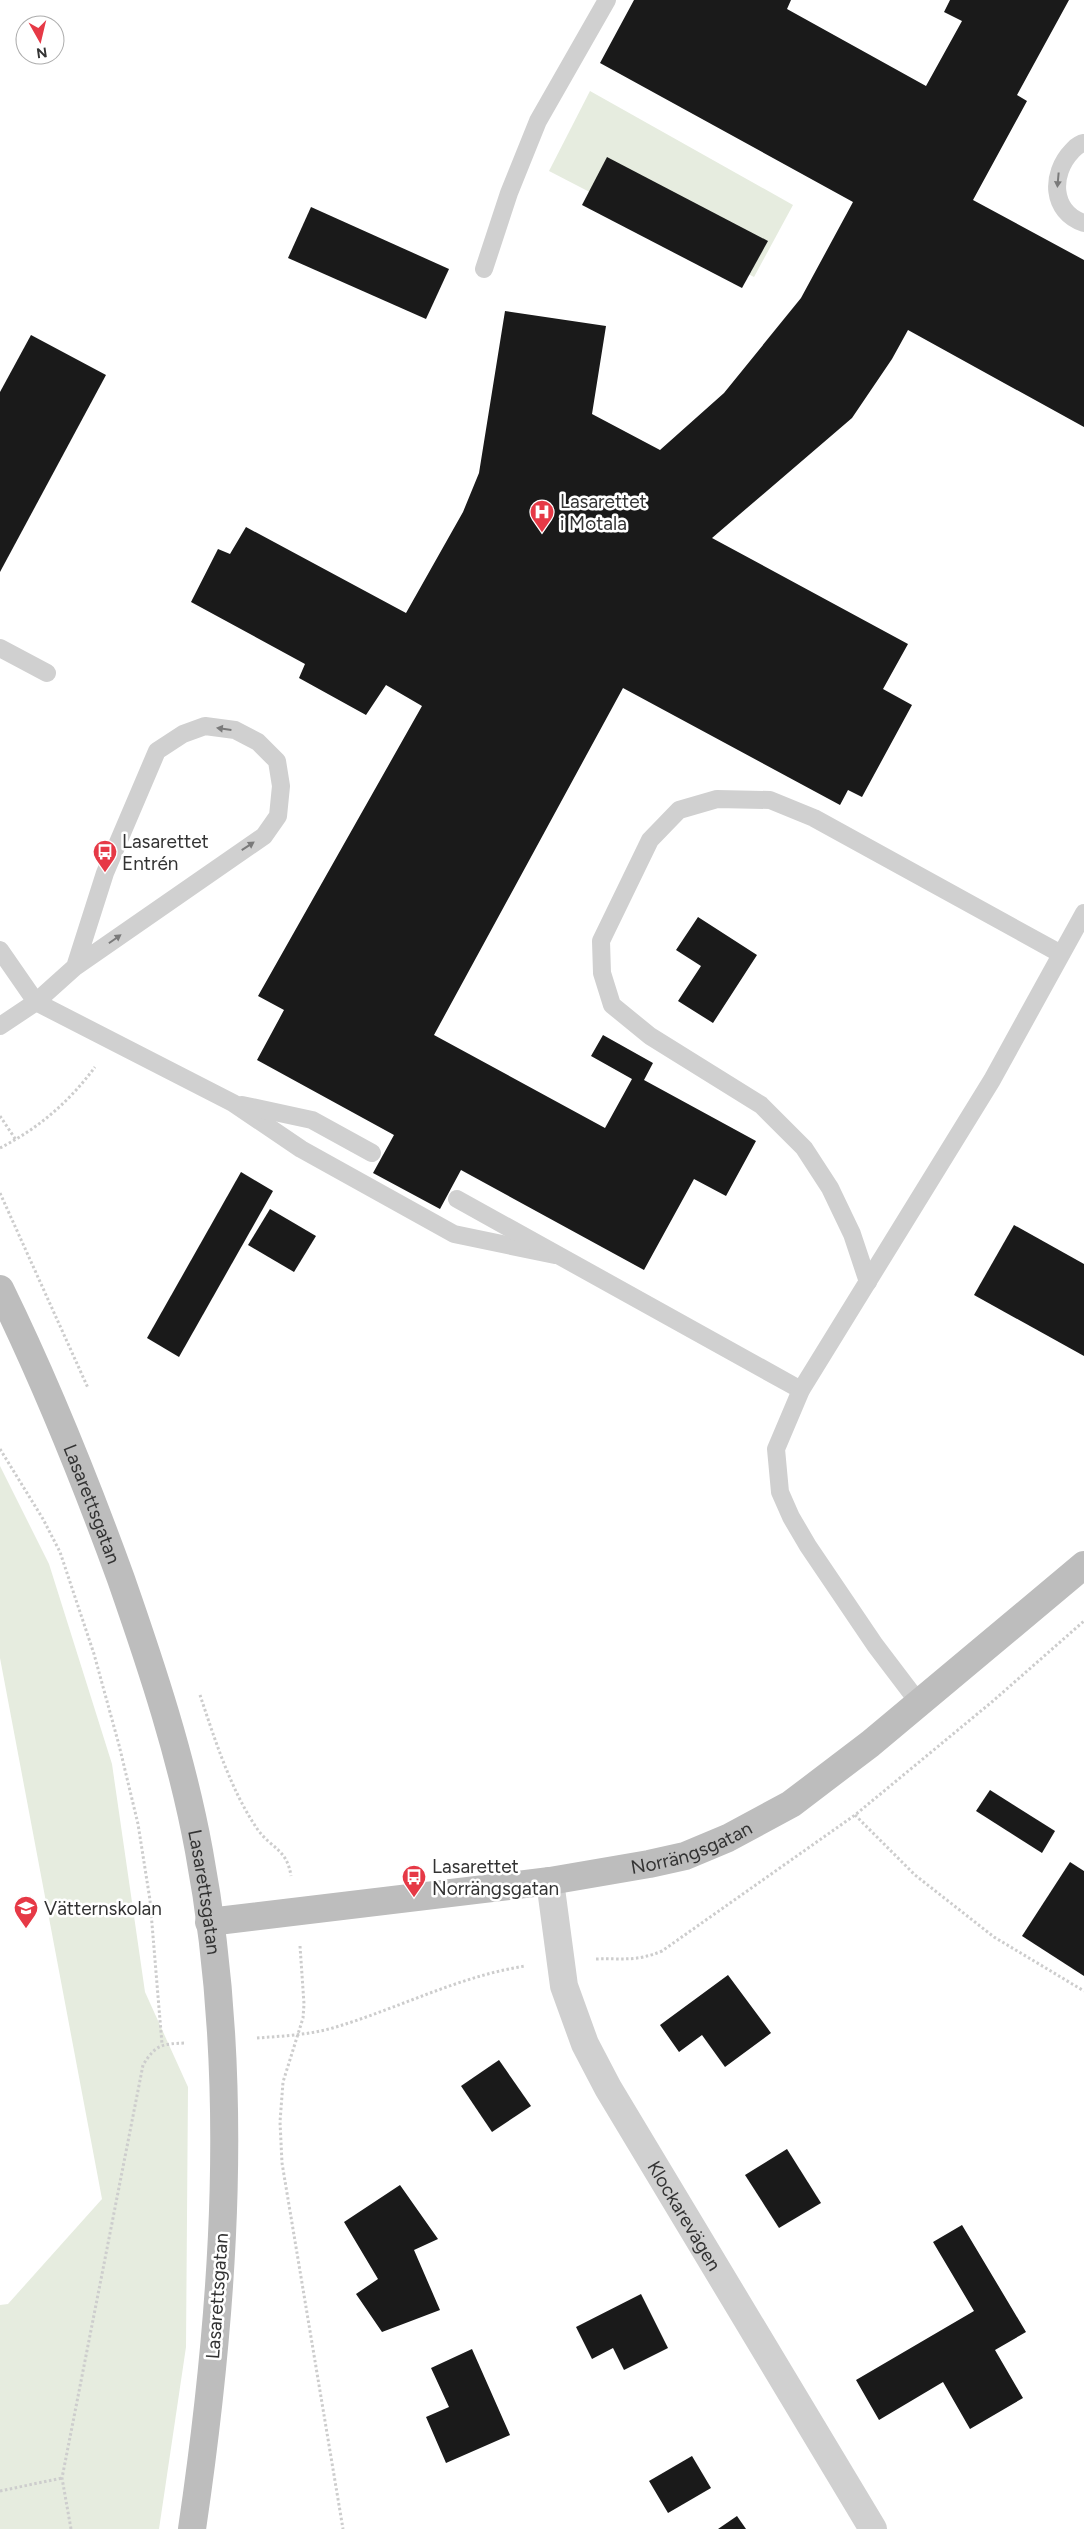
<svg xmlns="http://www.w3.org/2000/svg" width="1084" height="2529" viewBox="0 0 1084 2529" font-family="Figtree,sans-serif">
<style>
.green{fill:#e6ecdf}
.building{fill:#1a1a1a}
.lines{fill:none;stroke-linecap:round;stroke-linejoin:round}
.path{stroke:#cdcdcd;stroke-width:3;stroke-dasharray:2.5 2.5;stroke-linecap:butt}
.lane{stroke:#d0d0d0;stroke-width:18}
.street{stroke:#d0d0d0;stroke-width:28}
.secondary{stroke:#bdbdbd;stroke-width:28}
.oneway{fill:#7a7a7a}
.labels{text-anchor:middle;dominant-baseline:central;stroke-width:5;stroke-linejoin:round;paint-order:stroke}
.poi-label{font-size:19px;fill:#333;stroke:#fff;text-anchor:start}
.street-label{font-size:19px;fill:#333;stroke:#fff}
</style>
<rect width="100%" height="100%" fill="#fff"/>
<g class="green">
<path d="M590,91l203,114 -39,72 -205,-106z"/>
<path d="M0,1466l49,98 63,200 33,228 43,95 -2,260 -27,182h-159v-224l8,-1 94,-105 -102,-541z"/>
</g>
<g class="building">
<path d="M634,0h157l-4,9 139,77 36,-65 -18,-9 6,-12h119l-52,95 10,6 -54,99 111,60v167l-176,-97 -16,29 -40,59 -140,120 196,106 -25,45 29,16 -50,92 -14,-7 -8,15 -217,-117 -189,347 171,93 27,-49 -41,-23 12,-21 50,28 -9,17 112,61 -30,55 -32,-17 -50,91 -183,-100 -21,39 -67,-36 21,-38 -137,-75 27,-50 -26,-14 164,-290 -36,-21 -20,30 -67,-37 6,-14 -114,-62 27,-53 12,5 16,-27 160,86 57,-101 16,-39 26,-162 101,15 -14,88 68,36 64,-57 77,-95 52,-96 -253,-139z"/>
<path d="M607,157l161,84 -26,47 -160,-83z"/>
<path d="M311,207l138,62 -23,50 -138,-61z"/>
<path d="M31,335l75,40 -106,197v-180z"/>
<path d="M698,917l59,38 -44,68 -35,-22 23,-35 -25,-16z"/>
<path d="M241,1172l32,19 -94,166 -32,-19z"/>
<path d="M270,1209l46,27 -22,36 -46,-27z"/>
<path d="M1014,1225l70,39v92l-110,-61z"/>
<path d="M990,1790l65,41 -13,22 -66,-42z"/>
<path d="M1070,1862l14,9v105l-62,-40z"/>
<path d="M728,1975l43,58 -46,34 -23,-32 -23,17 -19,-27z"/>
<path d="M499,2060l32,46 -39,26 -31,-46z"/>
<path d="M787,2149l34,54 -42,25 -34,-53z"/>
<path d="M400,2185l38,54 -24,11 26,60 -58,22 -26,-38 22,-15 -34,-57z"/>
<path d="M962,2225l64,107 -31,18 28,48 -53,31 -27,-47 -64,38 -23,-40 118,-69 -41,-69z"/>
<path d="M641,2294l27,54 -44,22 -11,-22 -21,11 -16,-32z"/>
<path d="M472,2349l38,86 -64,28 -20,-46 23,-10 -18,-39z"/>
<path d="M692,2456l19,32 -43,25 -19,-32z"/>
<path d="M737,2516l9,13h-28z"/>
</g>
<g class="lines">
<g class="path">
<path d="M0,1116l16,24"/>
<path d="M0,1148c39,-20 69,-46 95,-81"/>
<path d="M0,1193l88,195"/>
<path d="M0,1449l43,70 17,33 34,102 25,91 19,79 12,76 12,144"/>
<path d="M200,1695c15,45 31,96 58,135 14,19 29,19 33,46"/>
<path d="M855,1815l60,60 79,62 90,54"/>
<path d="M300,1946l4,58 -1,14 -20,64 -3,40 2,41 61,366"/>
<path d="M596,1959c27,-1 39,3 66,-8l193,-136 138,-114 91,-80"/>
<path d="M257,2038c26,-2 53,-3 79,-11 63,-19 124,-51 189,-61"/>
<path d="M0,2491l62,-13"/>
<path d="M71,2529l-9,-51 81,-413c13,-21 19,-21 43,-22"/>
</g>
<g class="lane">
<path d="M1084,143c-6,1 -8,4 -12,8 -22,23 -21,61 12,72"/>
<path d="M484,269l25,-76 29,-72 69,-121"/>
<path d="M0,648l47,25"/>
<path d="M0,950l36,52 197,101 68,46 153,85 101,21"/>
<path d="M0,1026l36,-24 39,-35 189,-131 14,-20 3,-30 -4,-25 -19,-19 -23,-12 -30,-4 -22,8 -26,17 -52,122 -30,94"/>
<path d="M242,1105l70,15 60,33"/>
<path d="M457,1199l344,191"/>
<path d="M868,1282l-16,-48 -22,-46 -26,-40 -43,-43 -111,-69 -38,-31 -10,-32 -1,-32 49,-101 29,-30 38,-11 53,1 44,18 247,136"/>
<path d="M919,1703l-44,-58 -67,-99 -17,-29 -11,-25 -4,-43 25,-59 191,-310 92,-167"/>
</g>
<path class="street" id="s1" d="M550,1881l14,105 21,58 23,44 265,441"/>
<g class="secondary">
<path id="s2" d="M0,1289c46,94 85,191 121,290 31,89 61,179 78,272 42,224 26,454 -7,678"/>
<path id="s3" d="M209,1922l341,-41 99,-17 36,-8 43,-18 63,-34 79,-60 214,-179"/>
</g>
</g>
<defs><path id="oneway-solid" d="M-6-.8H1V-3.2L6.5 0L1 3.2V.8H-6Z" transform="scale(1.25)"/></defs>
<g class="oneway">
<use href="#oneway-solid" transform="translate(1058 180) rotate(95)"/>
<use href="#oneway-solid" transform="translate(224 729) rotate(-172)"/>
<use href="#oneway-solid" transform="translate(248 846) rotate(-33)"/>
<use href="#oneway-solid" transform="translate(115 939) rotate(-35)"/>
</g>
<defs>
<symbol id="hospital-pin" viewBox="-11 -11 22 30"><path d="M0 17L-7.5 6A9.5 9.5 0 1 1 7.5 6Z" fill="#e63946" stroke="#fff"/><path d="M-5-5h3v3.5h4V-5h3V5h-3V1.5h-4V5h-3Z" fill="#fff"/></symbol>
<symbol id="bus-pin" viewBox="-11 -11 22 30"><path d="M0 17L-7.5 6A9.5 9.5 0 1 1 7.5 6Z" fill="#e63946" stroke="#fff"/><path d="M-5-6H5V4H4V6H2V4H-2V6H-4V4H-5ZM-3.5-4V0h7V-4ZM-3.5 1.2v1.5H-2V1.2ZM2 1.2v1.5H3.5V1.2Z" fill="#fff"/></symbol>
<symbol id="school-pin" viewBox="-11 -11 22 30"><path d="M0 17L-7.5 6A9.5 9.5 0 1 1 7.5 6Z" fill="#e63946" stroke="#fff"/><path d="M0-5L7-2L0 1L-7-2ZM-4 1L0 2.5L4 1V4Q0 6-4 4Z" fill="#fff"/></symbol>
</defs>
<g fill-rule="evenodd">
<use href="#hospital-pin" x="528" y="498" width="28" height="38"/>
<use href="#bus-pin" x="91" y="838" width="28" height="38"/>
<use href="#bus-pin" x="400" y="1863" width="28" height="38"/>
<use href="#school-pin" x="12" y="1894" width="28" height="38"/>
</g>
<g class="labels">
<g class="poi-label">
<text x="560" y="501">Lasarettet<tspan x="560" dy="22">i Motala</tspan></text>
<text x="122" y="841">Lasarettet<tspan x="122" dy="22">Entrén</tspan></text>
<text x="432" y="1866">Lasarettet<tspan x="432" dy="22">Norrängsgatan</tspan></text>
<text x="44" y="1908">Vätternskolan</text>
</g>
<g class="street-label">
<text stroke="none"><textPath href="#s2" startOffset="234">Lasarettsgatan</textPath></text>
<text stroke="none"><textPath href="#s3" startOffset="489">Norrängsgatan</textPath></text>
<text stroke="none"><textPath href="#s2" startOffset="639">Lasarettsgatan</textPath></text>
<text stroke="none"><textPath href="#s1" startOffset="366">Klockarevägen</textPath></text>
<text transform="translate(217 2296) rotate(-86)">Lasarettsgatan</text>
</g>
</g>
<g transform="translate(40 40) rotate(172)"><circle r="24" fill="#ffffff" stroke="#adadad"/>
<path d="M0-4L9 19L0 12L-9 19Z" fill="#e63946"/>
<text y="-8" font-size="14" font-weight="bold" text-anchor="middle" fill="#333333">N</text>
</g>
</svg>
